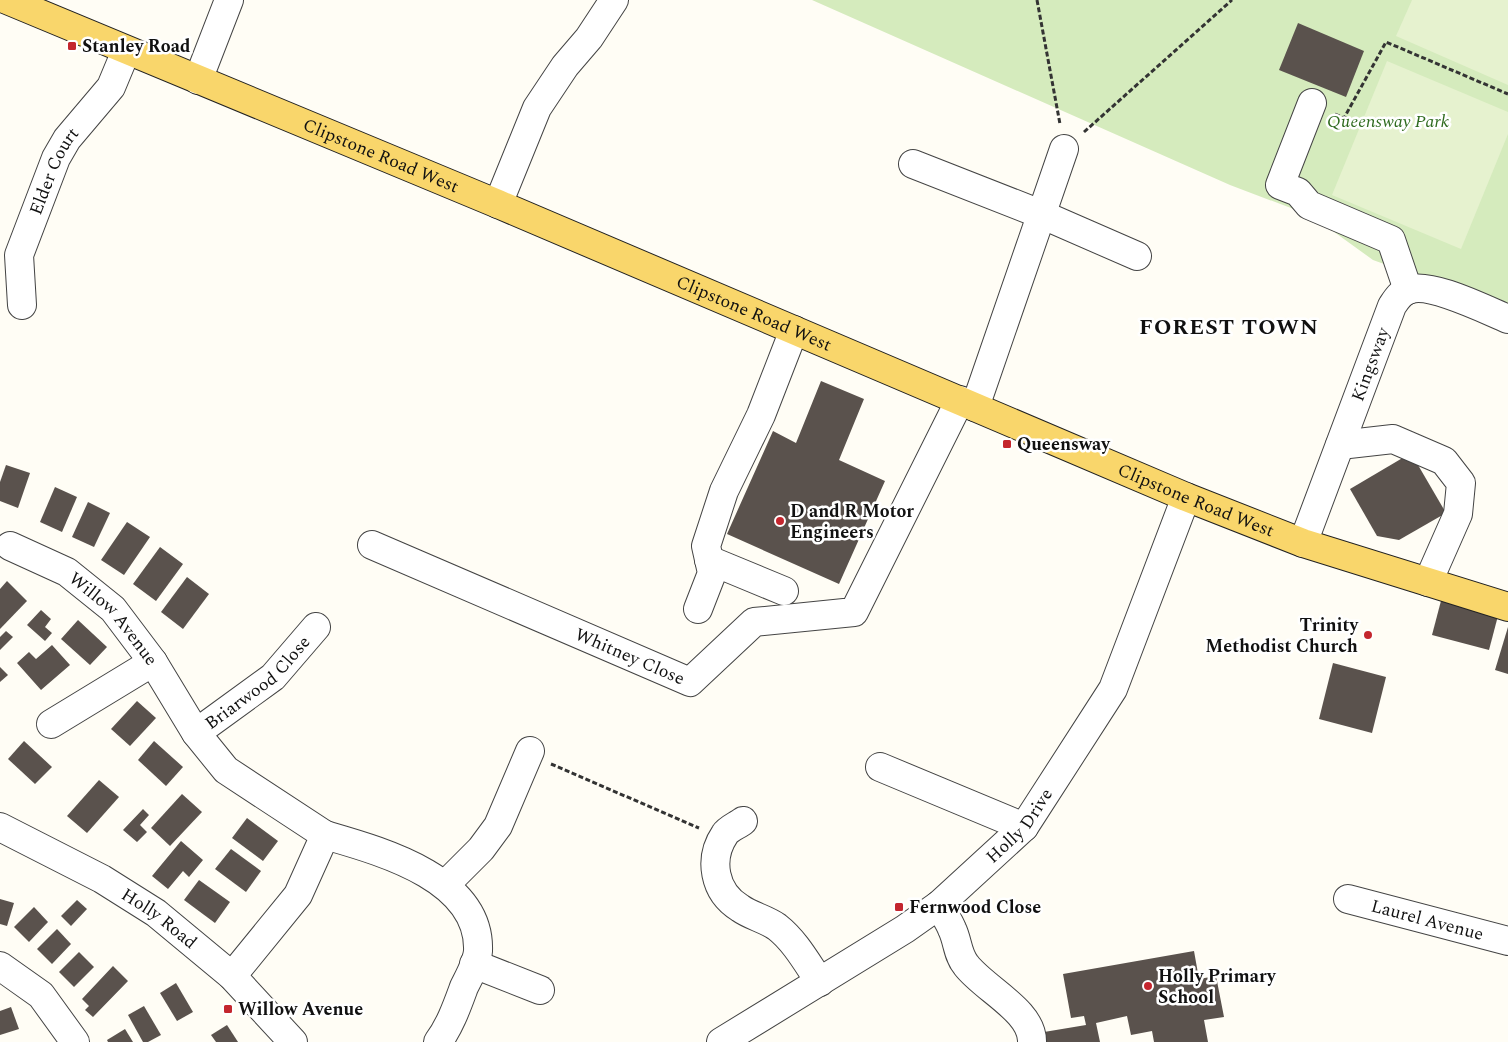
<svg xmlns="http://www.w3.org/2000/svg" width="1508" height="1042" viewBox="0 0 1508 1042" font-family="Spectral,serif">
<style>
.green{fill:#d5ebbd}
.pitch{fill:#e6f2cf}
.building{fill:#5a524d}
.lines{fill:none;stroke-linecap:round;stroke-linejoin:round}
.minor-casing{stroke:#444;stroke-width:30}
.major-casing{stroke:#222;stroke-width:30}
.path{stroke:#333;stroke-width:3;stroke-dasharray:5 2.5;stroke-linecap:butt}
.minor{stroke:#fff;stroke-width:28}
.major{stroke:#f9d66b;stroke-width:28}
.poi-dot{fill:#c4262e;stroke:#fff;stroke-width:2}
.labels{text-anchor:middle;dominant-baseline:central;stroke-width:5;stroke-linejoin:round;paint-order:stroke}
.poi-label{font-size:18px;font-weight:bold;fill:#111;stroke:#fff;text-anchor:start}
.park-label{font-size:18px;font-style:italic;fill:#2f6b1f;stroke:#fff}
.street-label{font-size:18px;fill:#111;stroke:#fff}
.district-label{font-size:22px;font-weight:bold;letter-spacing:1px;fill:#111;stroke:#fff}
</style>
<rect width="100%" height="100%" fill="#fffdf5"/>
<path class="green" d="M812,0h696v309l-135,-49 -61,-44 -82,-31z"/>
<g class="pitch">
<path d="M1412,0h96v85l-112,-49z"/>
<path d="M1387,61l121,51v22l-47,115 -129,-54z"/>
</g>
<g class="building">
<path d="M1298,23l66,28 -18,46 -67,-27z"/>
<path d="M821,381l43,18 -25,61 46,21 -46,103 -112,-50 46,-103 23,12z"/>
<path d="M1411,453l35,60 -47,27 -22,-4 -27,-47z"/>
<path d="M6,465l24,8 -12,35 -18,-7v-19z"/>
<path d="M55,487l22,10 -15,35 -22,-10z"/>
<path d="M88,502l22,11 -16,34 -22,-10z"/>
<path d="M127,522l23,15 -26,38 -23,-15z"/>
<path d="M160,547l23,17 -27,37 -23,-17z"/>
<path d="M187,577l22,17 -26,35 -22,-17z"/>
<path d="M7,581l20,20 -27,28v-40z"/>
<path d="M1442,597l57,15 -10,38 -57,-15z"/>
<path d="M41,610l10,9 -6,8 7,6 -7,8 -18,-16z"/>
<path d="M78,620l29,27 -17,18 -29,-26z"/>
<path d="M1508,627v47l-13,-4z"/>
<path d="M6,631l7,6 -13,13v-13z"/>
<path d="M52,645l18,20 -29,25 -24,-27 12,-11 7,7z"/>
<path d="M1333,663l53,14 -14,56 -53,-14z"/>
<path d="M0,667l8,8 -8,7z"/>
<path d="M137,701l19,17 -26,28 -19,-17z"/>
<path d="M24,741l28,26 -17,17 -27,-25z"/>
<path d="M154,741l29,26 -17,19 -28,-26z"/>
<path d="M99,780l20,17 -32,36 -20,-17z"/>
<path d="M182,794l20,18 -32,34 -19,-18z"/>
<path d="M143,809l6,6 -9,10 7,7 -10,10 -14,-12z"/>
<path d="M247,818l31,23 -15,20 -31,-23z"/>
<path d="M181,841l22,19 -14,17 -6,-6 -15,18 -16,-13z"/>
<path d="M231,849l30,22 -15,21 -31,-23z"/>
<path d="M199,880l31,22 -15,21 -31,-23z"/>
<path d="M0,899l14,4 -7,23 -7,-2z"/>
<path d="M77,900l10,9 -16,17 -10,-10z"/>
<path d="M34,907l14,15 -19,20 -15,-15z"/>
<path d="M57,929l14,15 -19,20 -15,-15z"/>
<path d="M1194,951l5,28 17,-3 8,41 -20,3 4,22h-54l-2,-11 -21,4 -4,-19 -31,7 4,19h-54l-2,-10 42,-7 -2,-9 -13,2 -8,-44z"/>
<path d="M79,952l15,15 -20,20 -15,-15z"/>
<path d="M113,966l15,15 -35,36 -8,-7 4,-4 -7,-7z"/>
<path d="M176,983l17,29 -16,9 -17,-28z"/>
<path d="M144,1006l17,29 -13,7h-5l-15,-27z"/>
<path d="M11,1007l8,22 -19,6v-24z"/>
<path d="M227,1025l11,17h-22l-5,-7z"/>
<path d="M125,1029l8,13h-25l-1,-2z"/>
</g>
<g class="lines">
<defs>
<g id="minor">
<path d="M198,80l31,-80"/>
<path d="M1312,103l-32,82 18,7 11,13 82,35 17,50"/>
<path d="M913,164l130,51 94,41"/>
<path d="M498,204l39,-96 28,-42 24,-28 25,-38"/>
<path id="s1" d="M22,305l-3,-50 37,-97 11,-19 44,-52 15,-36"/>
<path d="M975,407l89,-258"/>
<path d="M1340,445l53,-6 51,22 17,22 -3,31 -30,68"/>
<path id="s2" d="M1303,543l89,-237c4,-6 8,-13 16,-16 21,-9 78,20 100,29"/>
<path id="s3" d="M372,545l318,137 64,-60 100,-10 106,-212"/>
<path id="s4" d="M10,546l57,26 46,37 40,53 43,71 30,37 99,65 -27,60 -66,81"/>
<path d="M709,560l75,31"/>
<path d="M698,609l14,-36 -6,-27 18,-55 37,-76 33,-85"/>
<path d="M51,724l102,-62"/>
<path id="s5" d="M196,733l77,-56 43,-50"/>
<path d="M880,767l144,60"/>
<path d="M743,821c-5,4 -15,8 -18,13 -17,25 -11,58 15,74 11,8 26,11 37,19 18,14 30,36 43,55"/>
<path id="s6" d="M0,827l102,52 54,34 76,63 61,66"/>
<path d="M325,835c55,16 156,43 153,116 -1,12 -9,26 -14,36 -7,19 -14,39 -26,55"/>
<path d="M445,885l36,-36 17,-23 32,-75"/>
<path id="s7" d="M1348,899l160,42"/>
<path d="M939,905c4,8 10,16 13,24 6,12 5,25 14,36 18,24 67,46 66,77"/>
<path d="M474,964l66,26"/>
<path d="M0,966l41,29 34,47"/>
<path id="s8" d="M721,1042l184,-113 34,-24 85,-78 89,-138 73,-192"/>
</g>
<g id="major">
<path id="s9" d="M7,0l491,204 688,293 117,46 205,64"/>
</g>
</defs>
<use href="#minor" class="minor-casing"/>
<use href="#major" class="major-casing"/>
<g class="path">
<path d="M1037,0l23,124"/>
<path d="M1335,114l9,4 42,-76 122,52"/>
<path d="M1084,132l148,-132"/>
<path d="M551,764l148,64"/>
</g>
<use href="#minor" class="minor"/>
<use href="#major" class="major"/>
</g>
<g class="poi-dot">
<rect x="67" y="41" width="10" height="10" rx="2.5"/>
<rect x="1002" y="439" width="10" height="10" rx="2.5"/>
<circle cx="780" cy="521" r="5"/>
<circle cx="1368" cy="635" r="5"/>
<rect x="894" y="902" width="10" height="10" rx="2.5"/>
<circle cx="1148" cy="986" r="5"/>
<rect x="223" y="1004" width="10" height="10" rx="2.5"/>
</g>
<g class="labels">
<g class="poi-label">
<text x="82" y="46">Stanley Road</text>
<text x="1017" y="444">Queensway</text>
<text x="790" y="511">D and R Motor<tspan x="790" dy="21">Engineers</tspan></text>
<text x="1358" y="625" text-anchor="end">Trinity<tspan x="1358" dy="21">Methodist Church</tspan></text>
<text x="909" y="907">Fernwood Close</text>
<text x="1158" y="976">Holly Primary<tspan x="1158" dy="21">School</tspan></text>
<text x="238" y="1009">Willow Avenue</text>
</g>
<g class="park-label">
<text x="1388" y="121">Queensway Park</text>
</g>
<g class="street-label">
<text stroke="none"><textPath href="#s9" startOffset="405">Clipstone Road West</textPath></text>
<text stroke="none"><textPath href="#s1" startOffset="141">Elder Court</textPath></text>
<text stroke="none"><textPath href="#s9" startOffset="810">Clipstone Road West</textPath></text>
<text stroke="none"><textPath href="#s2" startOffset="191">Kingsway</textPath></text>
<text stroke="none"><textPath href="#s9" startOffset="1290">Clipstone Road West</textPath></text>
<text stroke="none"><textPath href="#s4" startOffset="129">Willow Avenue</textPath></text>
<text stroke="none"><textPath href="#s3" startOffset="281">Whitney Close</textPath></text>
<text stroke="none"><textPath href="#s5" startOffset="80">Briarwood Close</textPath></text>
<text stroke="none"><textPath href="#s8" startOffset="371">Holly Drive</textPath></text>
<text stroke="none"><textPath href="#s6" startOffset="184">Holly Road</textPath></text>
<text stroke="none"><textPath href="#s7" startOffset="82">Laurel Avenue</textPath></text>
</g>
<g class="district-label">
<text x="1229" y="327">FOREST TOWN</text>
</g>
</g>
</svg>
